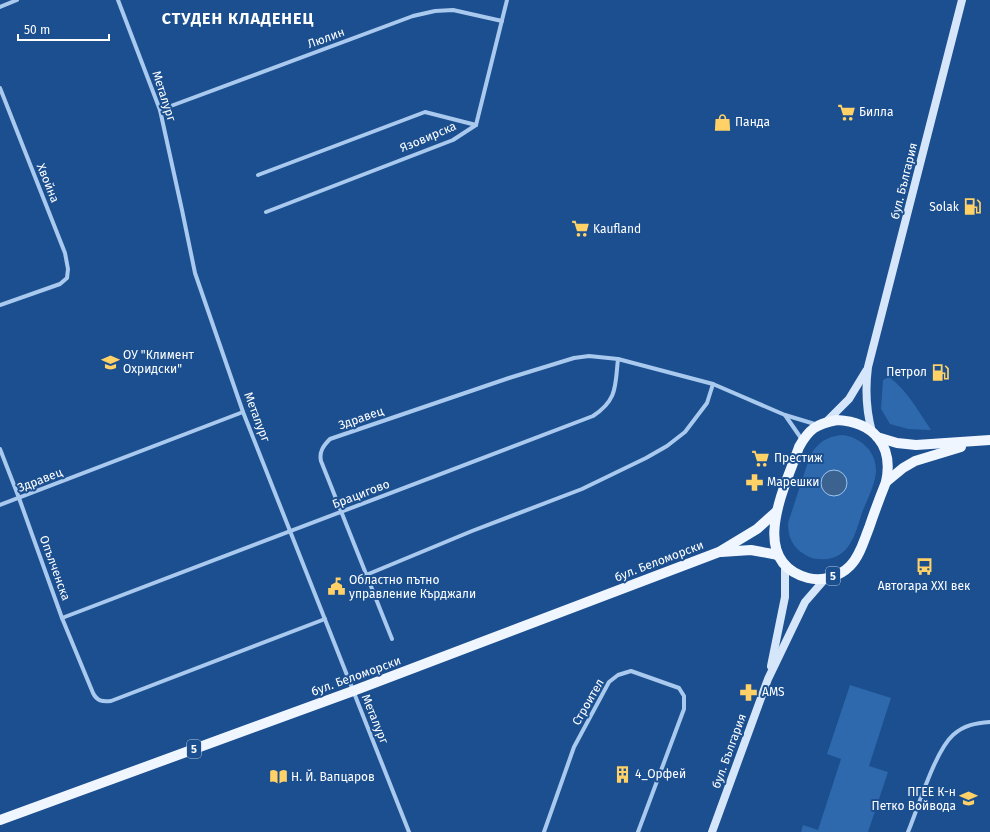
<svg xmlns="http://www.w3.org/2000/svg" width="990" height="832" viewBox="0 0 990 832" font-family="'Fira Sans',sans-serif">
<style>
.green{fill:#2e69ad}
.water{fill:#3c6290;stroke:#9cc4f0}
.lines{fill:none;stroke-linecap:round;stroke-linejoin:round}
.street{stroke:#a9c9ee;stroke-width:4}
.secondary{stroke:#d6e6fa;stroke-width:8}
.primary{stroke:#f0f6ff;stroke-width:10}
.labels{text-anchor:middle;dominant-baseline:central;stroke-width:4;stroke-linejoin:round;paint-order:stroke}
.shield{fill:#1b4f8f;stroke:#bbcadd;stroke-width:1}
.shield-label{font-size:11px;font-weight:bold;fill:#fff}
.street-label{font-size:12px;fill:#fff;stroke:#1b4f8f}
.poi-label{font-size:12px;fill:#fff;stroke:#1b4f8f;text-anchor:start}
.district-label{font-size:16px;font-weight:bold;letter-spacing:1px;fill:#fff;stroke:#1b4f8f}
</style>
<rect width="100%" height="100%" fill="#1b4f8f"/>
<g class="green">
<path d="M889,377c18,13 30,35 42,53l-23,-1 -18,-5 -9,-15 2,-29z"/>
<path d="M842,435c19,2 35,17 34,37 -1,12 -8,26 -13,38 -7,20 -11,45 -35,49 -9,1 -17,0 -24,-5 -12,-7 -16,-18 -16,-31l22,-67c7,-13 17,-20 32,-21z"/>
<path d="M850,685l41,13 -22,68 19,6 -20,60h-67l2,-7 15,5 23,-71 -14,-5z"/>
</g>
<circle class="water" cx="834" cy="483" r="13"/>
<g class="lines">
<g class="street">
<path d="M118,0l42,110 22,100 13,63 48,139 166,420"/>
<path d="M0,7l17,-7"/>
<path d="M0,88l65,165 3,16 -1,9 -7,6 -60,21"/>
<path d="M160,110l253,-94 22,-5 18,-1 49,11"/>
<path d="M258,175l167,-63 51,13"/>
<path d="M266,212l187,-72 23,-15 31,-125"/>
<path d="M618,359l95,25 72,31 33,10"/>
<path d="M785,415l18,26"/>
<path d="M0,449l19,49 43,120 31,75c4,8 9,9 18,8l214,-82"/>
<path d="M0,505l243,-93"/>
<path d="M366,575l106,-44 110,-42 64,-31 21,-12 18,-14 22,-29 6,-19"/>
<path d="M62,618c178,-67 354,-135 531,-202 25,-16 22,-31 25,-57l-29,-3 -15,2 -65,20 -179,61c-7,7 -11,13 -9,22l71,178"/>
<path d="M544,832l30,-85 35,-65 9,-7 13,-4 48,17 5,8v13l-46,123"/>
<path d="M908,832c10,-24 27,-81 45,-97 11,-10 23,-12 37,-13"/>
</g>
<g class="secondary">
<path d="M826,422l23,-23 17,-28"/>
<path d="M872,432c-6,-22 -7,-42 -4,-65l94,-367"/>
<path d="M771,666l14,-69v-32"/>
<path d="M712,832l56,-153 37,-77 20,-23"/>
</g>
<g class="primary">
<path d="M837,420c36,2 57,25 49,62 -6,15 -12,31 -17,46 -5,12 -9,28 -19,38 -10,10 -27,16 -42,12 -62,-17 -22,-93 -9,-131 10,-18 17,-23 38,-27z"/>
<path d="M877,437l20,6 19,2 74,-5"/>
<path d="M886,482l17,-14 12,-7 46,-14"/>
<path d="M721,552l30,-2 27,5"/>
<path d="M0,820l353,-129 366,-139 38,-23 19,-17"/>
</g>
</g>
<defs>
<symbol id="supermarket-bare" viewBox="-9 -9 18 18"><path d="M-6-5.5h2.5l.6 2H6L4.5 2H-2.5L-4.4-4H-6ZM-1.5 3.2a1.3 1.3 0 1 0 .1 0ZM3 3.2a1.3 1.3 0 1 0 .1 0Z" fill="#ffd166" stroke="#1b4f8f" stroke-width="2.5" paint-order="stroke"/></symbol>
<symbol id="shop-bare" viewBox="-9 -9 18 18"><path d="M-5-2.5h2.3a2.7 3.5 0 0 1 5.4 0H5L5.5 6h-11ZM-1.5-2.5h3a1.5 2.3 0 0 0-3 0Z" fill="#ffd166" stroke="#1b4f8f" stroke-width="2.5" paint-order="stroke"/></symbol>
<symbol id="fuel-bare" viewBox="-9 -9 18 18"><path d="M-5.5-6h7V0h2V4h1.3V-2.5L3-4.5l.8-.8L6-3V5H2.5V1h-1V6h-7ZM-4.2-4.7v3.2H.2V-4.7Z" fill="#ffd166" stroke="#1b4f8f" stroke-width="2.5" paint-order="stroke"/></symbol>
<symbol id="school-bare" viewBox="-9 -9 18 18"><path d="M0-5L7-2L0 1L-7-2ZM-4 1L0 2.5L4 1V4Q0 6-4 4Z" fill="#ffd166" stroke="#1b4f8f" stroke-width="2.5" paint-order="stroke"/></symbol>
<symbol id="pharmacy-bare" viewBox="-9 -9 18 18"><path d="M-2-6h4v4h4v4h-4v4h-4v-4h-4v-4h4Z" fill="#ffd166" stroke="#1b4f8f" stroke-width="2.5" paint-order="stroke"/></symbol>
<symbol id="bus-bare" viewBox="-9 -9 18 18"><path d="M-5-6H5V4H4V6H2V4H-2V6H-4V4H-5ZM-3.5-4V0h7V-4ZM-3.5 1.2v1.5H-2V1.2ZM2 1.2v1.5H3.5V1.2Z" fill="#ffd166" stroke="#1b4f8f" stroke-width="2.5" paint-order="stroke"/></symbol>
<symbol id="civic-bare" viewBox="-9 -9 18 18"><path d="M-.6-6.5H3V-4.5H.6V-3L4-1V1h2V6H-6V1h2V-1L-.6-3ZM-1.2 2.5V6h2.4V2.5Z" fill="#ffd166" stroke="#1b4f8f" stroke-width="2.5" paint-order="stroke"/></symbol>
<symbol id="building-bare" viewBox="-9 -9 18 18"><path d="M-4-6H4V6H1V3H-1V6H-4ZM-2.5-4.3h1.7v1.8h-1.7ZM.8-4.3h1.7v1.8H.8ZM-2.5-1h1.7V.8h-1.7ZM.8-1h1.7V.8H.8Z" fill="#ffd166" stroke="#1b4f8f" stroke-width="2.5" paint-order="stroke"/></symbol>
<symbol id="library-bare" viewBox="-9 -9 18 18"><path d="M-6-4Q-3-5.5-.7-3.5V5Q-3 3-6 4ZM6-4Q3-5.5 .7-3.5V5Q3 3 6 4Z" fill="#ffd166" stroke="#1b4f8f" stroke-width="2.5" paint-order="stroke"/></symbol>
</defs>
<g fill-rule="evenodd">
<use href="#supermarket-bare" x="834" y="100" width="25" height="25"/>
<use href="#shop-bare" x="710" y="110" width="25" height="25"/>
<use href="#fuel-bare" x="960" y="194" width="25" height="25"/>
<use href="#supermarket-bare" x="568" y="216" width="25" height="25"/>
<use href="#school-bare" x="98" y="350" width="25" height="25"/>
<use href="#fuel-bare" x="928" y="360" width="25" height="25"/>
<use href="#supermarket-bare" x="748" y="446" width="25" height="25"/>
<use href="#pharmacy-bare" x="742" y="470" width="25" height="25"/>
<use href="#bus-bare" x="912" y="554" width="25" height="25"/>
<use href="#civic-bare" x="324" y="574" width="25" height="25"/>
<use href="#pharmacy-bare" x="736" y="680" width="25" height="25"/>
<use href="#building-bare" x="610" y="762" width="25" height="25"/>
<use href="#library-bare" x="266" y="764" width="25" height="25"/>
<use href="#school-bare" x="956" y="786" width="25" height="25"/>
</g>
<g class="labels">
<g class="shield">
<rect x="826" y="567" width="14" height="18" rx="3"/>
<rect x="187" y="740" width="14" height="18" rx="3"/>
</g>
<g class="shield-label">
<text x="833" y="576">5</text>
<text x="194" y="749">5</text>
</g>
<g class="street-label">
<text transform="translate(326 38) rotate(-20)">Люлин</text>
<text transform="translate(164 96) rotate(72)">Металург</text>
<text transform="translate(428 137) rotate(-23)">Язовирска</text>
<text transform="translate(904 181) rotate(-76)">бул. България</text>
<text transform="translate(48 183) rotate(68)">Хвойна</text>
<text transform="translate(257 417) rotate(69)">Металург</text>
<text transform="translate(361 418) rotate(-19)">Здравец</text>
<text transform="translate(40 480) rotate(-21)">Здравец</text>
<text transform="translate(361 494) rotate(-21)">Брацигово</text>
<text transform="translate(659 561) rotate(-21)">бул. Беломорски</text>
<text transform="translate(55 568) rotate(70)">Опълченска</text>
<text transform="translate(356 676) rotate(-20)">бул. Беломорски</text>
<text transform="translate(588 702) rotate(-60)">Строител</text>
<text transform="translate(375 719) rotate(68)">Металург</text>
<text transform="translate(729 751) rotate(-70)">бул. България</text>
</g>
<g class="poi-label">
<text x="859" y="112">Билла</text>
<text x="735" y="122">Панда</text>
<text x="959" y="207" text-anchor="end">Solak</text>
<text x="593" y="229">Kaufland</text>
<text x="123" y="355">ОУ "Климент<tspan x="123" dy="14">Охридски"</tspan></text>
<text x="927" y="372" text-anchor="end">Петрол</text>
<text x="774" y="458">Престиж</text>
<text x="767" y="482">Марешки</text>
<text x="349" y="580">Областно пътно<tspan x="349" dy="14">управление Кърджали</tspan></text>
<text x="924" y="586" text-anchor="middle">Автогара XXI век</text>
<text x="762" y="692">AMS</text>
<text x="635" y="774">4_Орфей</text>
<text x="291" y="777">Н. Й. Вапцаров</text>
<text x="956" y="792" text-anchor="end">ПГЕЕ К-н<tspan x="956" dy="14">Петко Войвода</tspan></text>
</g>
<g class="district-label">
<text x="238" y="18">СТУДЕН КЛАДЕНЕЦ</text>
</g>
</g>
<path d="M18 34v6h91v-6" fill="none" stroke="#ffffff" stroke-width="2"/>
<text x="24" y="34" font-size="12" fill="#ffffff" stroke="#1b4f8f" stroke-width="3" paint-order="stroke">50 m</text>
</svg>
